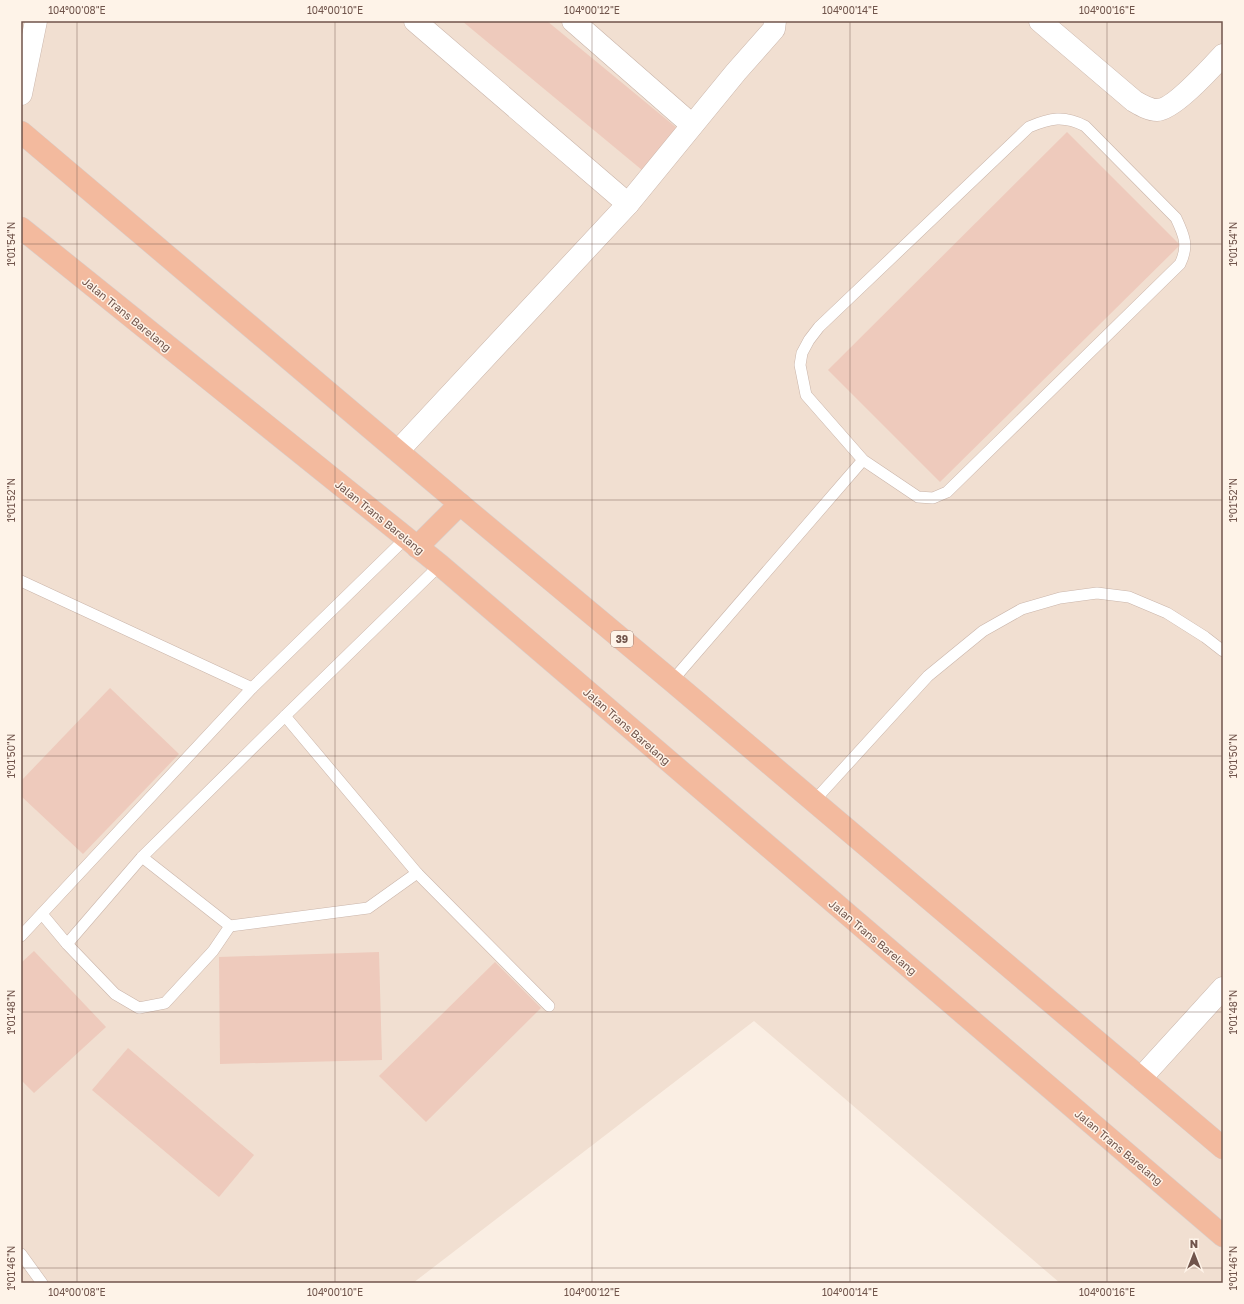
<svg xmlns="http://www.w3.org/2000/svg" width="1244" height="1304" viewBox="0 0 1244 1304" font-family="'Golos Text',sans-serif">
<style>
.residential{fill:#f1dfd1}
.building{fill:#eecabc}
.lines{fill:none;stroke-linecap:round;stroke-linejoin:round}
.service-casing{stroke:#cab5aa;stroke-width:12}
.minor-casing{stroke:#cab5aa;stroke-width:23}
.trunk-casing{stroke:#d7cfcd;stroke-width:23}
.service{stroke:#fff;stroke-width:11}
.minor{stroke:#fff;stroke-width:22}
.trunk{stroke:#f3ba9e;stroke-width:22}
.ticks{fill:none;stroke:#70544b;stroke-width:1;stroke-opacity:0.45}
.labels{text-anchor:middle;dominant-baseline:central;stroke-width:3;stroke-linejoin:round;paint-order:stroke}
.shield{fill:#fef3e8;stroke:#9b847a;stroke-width:1}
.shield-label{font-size:10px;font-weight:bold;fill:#70544b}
.street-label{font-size:11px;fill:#70544b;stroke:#fef3e8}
.neatline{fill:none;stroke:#70544b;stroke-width:1.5}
.ticks-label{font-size:10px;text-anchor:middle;fill:#70544b}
</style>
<rect width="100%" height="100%" fill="#faeee3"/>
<path class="residential" d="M21,21h1202v1262h-163l-306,-262 -341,262h-392z"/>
<g class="building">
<path d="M462,21h85l136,112 -35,42z"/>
<path d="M1067,132l113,113 -240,237 -112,-112z"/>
<path d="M110,688l69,66 -96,100 -62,-58v-15z"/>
<path d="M34,951l72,76 -72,66 -13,-13v-117z"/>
<path d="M379,952l3,108 -162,4 -1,-107z"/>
<path d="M495,962l46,46 -115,114 -47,-46z"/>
<path d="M128,1048l126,107 -35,42 -127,-107z"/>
</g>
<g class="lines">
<defs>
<g id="service">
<path d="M21,581l231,107"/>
<path d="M672,681l191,-221 55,37 15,1 14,-6 233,-228c9,-18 4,-29 -4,-46l-91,-92c-21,-11 -35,-8 -56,1l-210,200 -10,13 -7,13 -2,12 6,30 57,65"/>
<path d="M814,801l114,-125 55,-45 39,-22 38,-11 37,-5 32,4 38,16 38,24 18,14"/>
<path d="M417,873l132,133"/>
<path d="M42,914l25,30 75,-87 143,-141 155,-151"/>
<path d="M230,926l138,-18 49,-35 -132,-157"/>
<path d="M21,936l231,-248 154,-150"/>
<path d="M67,944l48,50 24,14 26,-5 48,-52 17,-25 -88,-69"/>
<path d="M21,1254l21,29"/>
</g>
<g id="minor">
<path d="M415,21l213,183"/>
<path d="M573,21l119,104"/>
<path d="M1040,21l94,80c7,4 15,9 23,9 16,0 54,-42 66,-55"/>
<path d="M21,94l15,-73"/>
<path d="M398,451l230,-247 108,-132 38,-43 1,-8"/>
<path d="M1141,1078l82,-90"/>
</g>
<g id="trunk">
<path d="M21,132l439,372 212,177 551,467"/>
<path d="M21,228l419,337 783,671"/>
<path d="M417,547l43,-43"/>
</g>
</defs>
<use href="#service" class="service-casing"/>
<use href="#minor" class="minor-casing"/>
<use href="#trunk" class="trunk-casing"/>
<use href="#service" class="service"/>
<use href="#minor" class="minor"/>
<use href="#trunk" class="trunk"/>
</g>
<path class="ticks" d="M77,21v1262M335,21v1262M592,21v1262M850,21v1262M1107,21v1262M21,244h1202M21,500h1202M21,756h1202M21,1012h1202M21,1268h1202"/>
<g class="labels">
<rect class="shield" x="611" y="631" width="22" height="16" rx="3"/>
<g class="shield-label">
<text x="622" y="639">39</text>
</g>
<g class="street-label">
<text transform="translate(127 314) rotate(39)">Jalan Trans Barelang</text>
<text transform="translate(380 517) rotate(39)">Jalan Trans Barelang</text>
<text transform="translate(627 726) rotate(41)">Jalan Trans Barelang</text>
<text transform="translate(873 937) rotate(40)">Jalan Trans Barelang</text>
<text transform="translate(1119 1147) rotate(40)">Jalan Trans Barelang</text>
</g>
</g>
<rect width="1244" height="1304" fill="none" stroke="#fef3e8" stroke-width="44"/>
<g transform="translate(1194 1254)" stroke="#fef3e8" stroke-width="3" paint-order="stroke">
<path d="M0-3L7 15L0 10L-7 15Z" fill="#70544b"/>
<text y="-6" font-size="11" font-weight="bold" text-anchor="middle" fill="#70544b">N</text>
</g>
<rect x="22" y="22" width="1200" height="1260" class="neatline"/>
<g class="ticks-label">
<text x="77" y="14">104°00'08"E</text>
<text x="335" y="14">104°00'10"E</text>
<text x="592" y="14">104°00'12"E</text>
<text x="850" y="14">104°00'14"E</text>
<text x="1107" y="14">104°00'16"E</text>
<text transform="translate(11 244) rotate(-90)" y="4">1°01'54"N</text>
<text transform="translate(1233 244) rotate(-90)" y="4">1°01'54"N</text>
<text transform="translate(11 500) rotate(-90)" y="4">1°01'52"N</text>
<text transform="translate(1233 500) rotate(-90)" y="4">1°01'52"N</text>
<text transform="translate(11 756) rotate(-90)" y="4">1°01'50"N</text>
<text transform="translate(1233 756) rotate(-90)" y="4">1°01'50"N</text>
<text transform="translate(11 1012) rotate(-90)" y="4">1°01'48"N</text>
<text transform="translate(1233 1012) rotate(-90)" y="4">1°01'48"N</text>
<text transform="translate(11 1268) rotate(-90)" y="4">1°01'46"N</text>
<text transform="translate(1233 1268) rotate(-90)" y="4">1°01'46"N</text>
<text x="77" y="1296">104°00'08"E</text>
<text x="335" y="1296">104°00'10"E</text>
<text x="592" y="1296">104°00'12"E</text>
<text x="850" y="1296">104°00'14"E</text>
<text x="1107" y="1296">104°00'16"E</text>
</g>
</svg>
